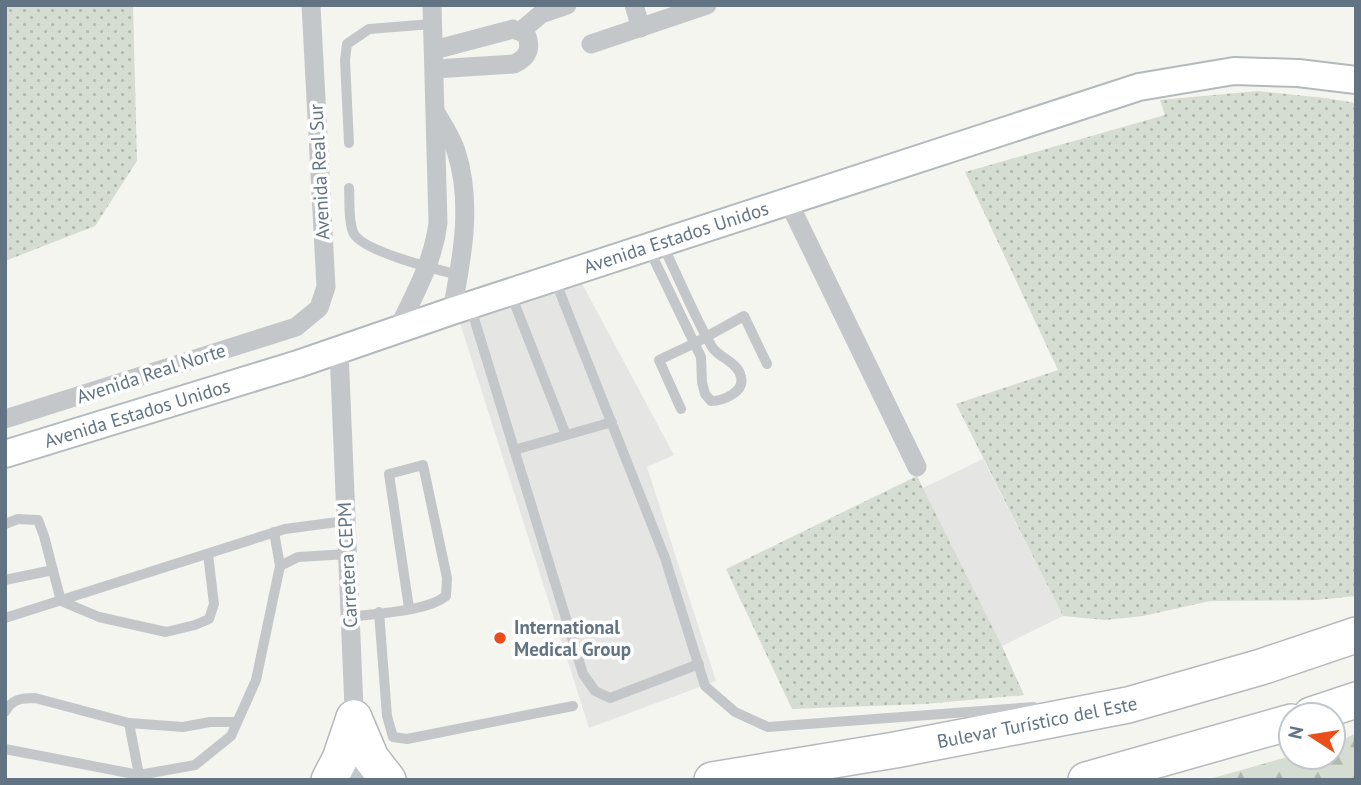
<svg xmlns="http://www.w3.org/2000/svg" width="1361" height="785" viewBox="0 0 1361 785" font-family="'PT Sans',sans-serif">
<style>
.built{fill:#e5e6e4}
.grass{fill:url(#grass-dots)}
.forest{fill:url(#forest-firs)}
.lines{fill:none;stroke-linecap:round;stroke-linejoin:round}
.secondary-casing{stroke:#b3b9bd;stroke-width:30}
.highway-casing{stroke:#b6b9bc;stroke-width:38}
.lane{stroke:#c4c7ca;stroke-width:10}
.street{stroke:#c4c7ca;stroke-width:19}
.secondary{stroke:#fff;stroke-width:26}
.highway{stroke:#fff;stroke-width:35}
.poi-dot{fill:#ec4d19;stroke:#fff;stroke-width:2.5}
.labels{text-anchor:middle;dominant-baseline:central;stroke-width:7;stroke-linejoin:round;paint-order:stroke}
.street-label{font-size:19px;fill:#627483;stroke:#fff}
.poi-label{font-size:19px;font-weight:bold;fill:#627483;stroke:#fff;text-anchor:start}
</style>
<defs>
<pattern id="grass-dots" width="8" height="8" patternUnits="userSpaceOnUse" patternTransform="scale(1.75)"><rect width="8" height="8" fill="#d5dcd1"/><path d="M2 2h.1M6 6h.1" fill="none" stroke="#b0b7af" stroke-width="1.8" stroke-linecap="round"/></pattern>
<pattern id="forest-firs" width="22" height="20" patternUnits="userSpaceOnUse" patternTransform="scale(1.75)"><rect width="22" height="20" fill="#d5dcd1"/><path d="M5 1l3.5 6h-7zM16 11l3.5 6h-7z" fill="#b0b7af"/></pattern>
</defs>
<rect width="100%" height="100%" fill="#f5f5f0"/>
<g class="built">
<path d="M578,276l96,179 -27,12 69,214 -127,47 -130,-408z"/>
<path d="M983,459l80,157 -61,30 -79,-158z"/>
</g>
<g class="grass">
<path d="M5,5h128l4,156 -42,65 -90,35z"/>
<path d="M1257,91l68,7 31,5v493l-39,4 -107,1 -67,15 -38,4 -42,-4 -107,-212 102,-34 -93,-198 200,-57 -5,-15z"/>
<path d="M917,476l85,170 22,49 -99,9 -133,5 -66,-140z"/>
</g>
<path class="forest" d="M1356,733v47h-150l85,-24 42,1v-12z"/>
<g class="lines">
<defs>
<path id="secondary" d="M5,454l293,-90 154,-53 687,-224 95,-16 64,2 58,7"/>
<g id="highway">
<path d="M1311,715l45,-15"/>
<path d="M354,718l17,40 17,22"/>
<path d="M329,780l11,-21 14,-41"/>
<path d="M712,780l183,-30 233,-45 133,-38 95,-32"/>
<path d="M1086,780l205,-58"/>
</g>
</defs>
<use href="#secondary" class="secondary-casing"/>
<use href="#highway" class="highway-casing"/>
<g class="lane">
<path d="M349,143l-4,-83 2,-16 22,-15 63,-5"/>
<path d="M349,188c1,13 -1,32 4,44 7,19 86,38 106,43"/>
<path d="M648,247l53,110 1,25 3,12 6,7c12,0 34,-9 30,-24 -3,-15 -22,-19 -29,-30 -19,-33 -33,-69 -50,-103"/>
<path d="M555,280l110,278 40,128 30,26 33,15 266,-20"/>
<path d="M510,292l56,143"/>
<path d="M470,305l113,369 12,17 15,7 89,-34"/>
<path d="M681,409l-22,-49 36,-17 49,-27 23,48"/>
<path d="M514,450l98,-28"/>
<path d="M5,524l13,-5 20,1 6,16 17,65 38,16 67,15 29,-7 14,-6 5,-15 -6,-50"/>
<path d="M280,566l18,-9 50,-3"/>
<path d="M5,580l48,-10"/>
<path d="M379,612l8,104 6,21 14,2 166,-33"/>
<path d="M350,617c27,-4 76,-5 96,-21l1,-18 -24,-113 -34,9 20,134"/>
<path d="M5,618l280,-89 60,-8"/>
<path d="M5,712c7,-13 16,-14 30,-14l94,25 54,4 27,-5h27"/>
<path d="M129,723l10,52"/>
<path d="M5,749l134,26 56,-10 36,-29 25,-56 24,-114 -6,-34"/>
</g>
<g class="street">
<path d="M634,5l7,23"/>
<path d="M521,31l20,-17 26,-9"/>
<path d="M591,44l116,-39"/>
<path d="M434,50l79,-21 13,5c6,14 2,24 -12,30l-79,5"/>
<path d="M436,113c7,12 16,25 20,38 17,52 6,107 -4,160"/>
<path d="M788,201l129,266"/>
<path d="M397,331c17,-36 36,-68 41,-108l-6,-218"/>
<path d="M339,351l18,429"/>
<path d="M5,419l291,-92 23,-19 7,-21 -15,-282"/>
</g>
<use href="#secondary" class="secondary"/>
<use href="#highway" class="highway"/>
</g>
<circle class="poi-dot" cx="500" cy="638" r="7"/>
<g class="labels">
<g class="street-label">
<text transform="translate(319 172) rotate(-93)">Avenida Real Sur</text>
<text transform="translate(676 237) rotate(-18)">Avenida Estados Unidos</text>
<text transform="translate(151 373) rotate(-18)">Avenida Real Norte</text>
<text transform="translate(137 413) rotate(-17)">Avenida Estados Unidos</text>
<text transform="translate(347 565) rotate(-93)">Carretera CEPM</text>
<text transform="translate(1037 722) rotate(-11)">Bulevar Turístico del Este</text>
</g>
<g class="poi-label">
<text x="514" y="627">International<tspan x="514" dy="22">Medical Group</tspan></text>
</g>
</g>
<rect width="1361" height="785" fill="none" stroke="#627483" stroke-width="14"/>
<g transform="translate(1312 736) rotate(282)"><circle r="33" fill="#ffffff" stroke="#c0c7cd" stroke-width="2"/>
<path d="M0-5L12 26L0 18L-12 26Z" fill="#ec4d19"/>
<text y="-10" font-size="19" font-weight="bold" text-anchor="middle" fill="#627483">N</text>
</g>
</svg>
